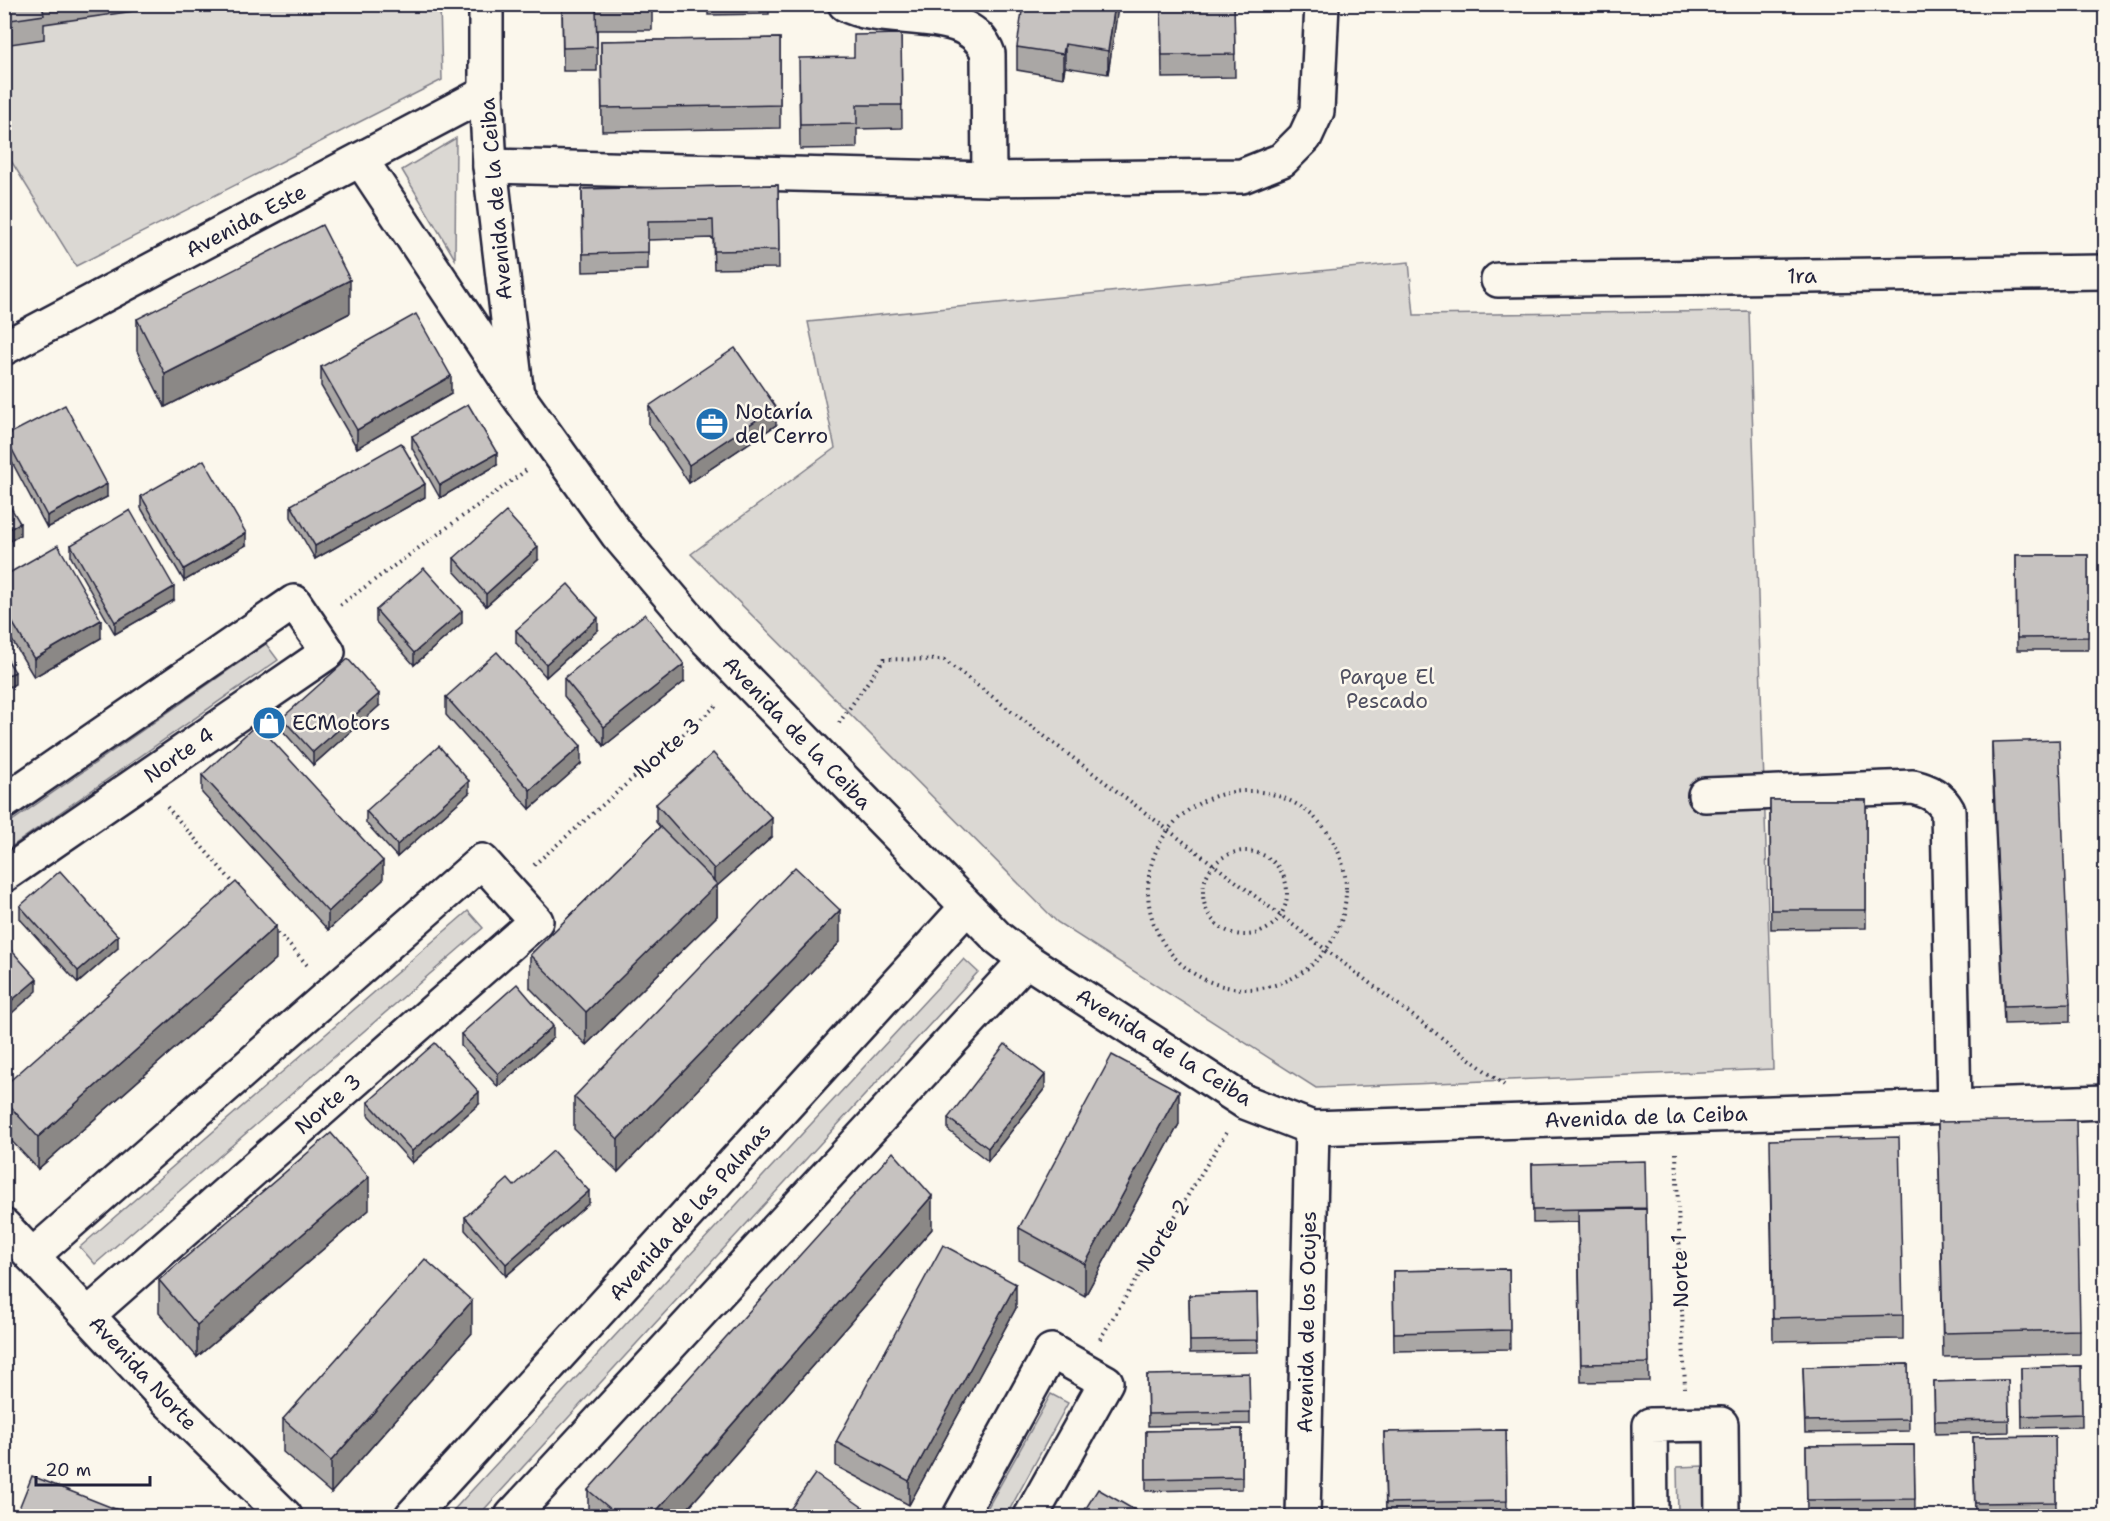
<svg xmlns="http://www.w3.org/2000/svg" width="2110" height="1521" viewBox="0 0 2110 1521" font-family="'Shantell Sans',sans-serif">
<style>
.green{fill:#dbd8d3;stroke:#7e7d87;stroke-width:1.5}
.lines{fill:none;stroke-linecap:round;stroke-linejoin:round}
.minor-casing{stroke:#22223b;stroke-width:38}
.path{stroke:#22223b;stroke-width:4;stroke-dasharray:1.5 4.5;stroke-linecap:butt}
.minor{stroke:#fbf7ec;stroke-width:33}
.wall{fill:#aaa7a5;stroke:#22223b;stroke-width:1.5}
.shaded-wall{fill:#8b8886;stroke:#22223b;stroke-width:1.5}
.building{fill:#c6c2c0;stroke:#22223b;stroke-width:1.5}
.labels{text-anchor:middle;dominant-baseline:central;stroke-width:5;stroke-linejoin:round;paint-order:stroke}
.street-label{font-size:21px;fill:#22223b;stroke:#fbf7ec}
.poi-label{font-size:21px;fill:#22223b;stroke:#fbf7ec;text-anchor:start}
.park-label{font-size:21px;fill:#505061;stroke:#fbf7ec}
</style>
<rect width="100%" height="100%" fill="#fbf7ec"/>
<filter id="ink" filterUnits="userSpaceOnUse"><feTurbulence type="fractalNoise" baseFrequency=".0167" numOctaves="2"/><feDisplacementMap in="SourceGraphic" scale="12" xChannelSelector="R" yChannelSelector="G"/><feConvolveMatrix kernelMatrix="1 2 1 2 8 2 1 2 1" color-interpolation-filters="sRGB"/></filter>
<g filter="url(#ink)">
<g class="green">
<path d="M5,5h435l2,75 -366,186 -71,-115z"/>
<path d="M456,138l-1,121 -53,-89z"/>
<path d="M1409,262l5,53 335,-4 24,758 -457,19 -259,-166 -366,-368 144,-106 -27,-126z"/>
<path d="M266,644l12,16 -273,191v-25z"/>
<path d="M468,911l15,17 -388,336 -15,-17z"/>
<path d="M964,959l14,13 -500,544h-30z"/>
<path d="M1051,1394l17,9 -62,113h-23z"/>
<path d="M1704,1466v50h-26l-1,-49z"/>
</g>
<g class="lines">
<defs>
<g id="minor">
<path d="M486,4v89l4,73 26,222"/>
<path d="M845,4c40,23 125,-2 143,50l1,125"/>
<path d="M361,160l155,233 101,141 90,106 291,298 28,22 219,142 67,26 794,-26"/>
<path d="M490,166l499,13 253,-3 40,-16 23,-23 12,-26 5,-107"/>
<path d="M1498,280l608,-8"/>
<path d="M4,348l482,-255"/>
<path d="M1705,795l208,-8c16,4 27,9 35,24l6,297"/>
<path d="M4,802l290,-200 34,50 -324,223"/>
<path d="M4,1226l163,174 118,116"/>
<path d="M32,1256l450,-395 54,60 -448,394"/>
<path d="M412,1516l555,-609"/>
<path d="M512,1516l514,-556"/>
<path d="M960,1516l91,-165 55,31 -75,134"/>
<path d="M1303,1516l9,-388"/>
<path d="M1651,1516l-1,-91 71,-1 1,92"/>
</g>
</defs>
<use href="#minor" class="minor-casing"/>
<g class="path">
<path d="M340,605l188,-136"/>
<path d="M839,723l45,-64 60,1 560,425"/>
<circle cx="1247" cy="890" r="99"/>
<path d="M167,807l70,80"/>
<circle cx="1245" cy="893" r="42"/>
<path d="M534,865l184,-161"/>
<path d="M274,928l35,39"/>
<path d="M1676,1153l9,235"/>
<path d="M1100,1339l126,-206"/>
</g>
<use href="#minor" class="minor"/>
</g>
<g class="wall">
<path d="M4,4h179l-139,20v15l-40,6z"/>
<path d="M562,4h90v26h-55v41h-34z"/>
<path d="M708,4h61v10l-61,1z"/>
<path d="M1118,4l-10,70 -43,-7 -2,11 -46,-8v-23z"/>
<path d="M1161,4h73l1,73 -73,1z"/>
<path d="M901,34l1,94 -45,1v19l-57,1 -1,-67 55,-25z"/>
<path d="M780,38v90l-178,3 -1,-90z"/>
<path d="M778,185l1,83 -65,1 -1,-31 -65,2v30l-65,2 -1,-83z"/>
<path d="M350,313l-185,94 -28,-56v-32z"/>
<path d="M321,367l130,27 -94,54 -36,-62z"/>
<path d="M649,406l127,19 -87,58 -40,-59z"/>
<path d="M5,436l102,61 -60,31 -42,-79z"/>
<path d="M412,436l85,29 -57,33 -28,-50z"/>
<path d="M141,496l105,49 -62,36 -43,-73z"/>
<path d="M425,497l-110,62 -24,-42v-12z"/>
<path d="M71,545l103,55 -59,34 -44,-77z"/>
<path d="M2016,555h72v95h-71z"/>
<path d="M454,558l84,2 -52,46 -32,-35z"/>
<path d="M4,576l97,62 -67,39 -30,-50z"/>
<path d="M376,610l86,13 -48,42 -38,-43z"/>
<path d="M516,630h82l-52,47 -30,-34z"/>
<path d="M564,678l120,4 -80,64 -40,-50z"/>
<path d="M446,697l135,67 -51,45 -84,-94z"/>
<path d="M379,706l-66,59 -31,-35v-12z"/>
<path d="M1992,742l78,262v18l-66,2 -12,-263z"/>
<path d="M202,775l181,105 -55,50 -126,-137z"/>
<path d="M469,793l-72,64 -31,-34v-12z"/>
<path d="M1770,800h96v128l-95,1z"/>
<path d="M656,804l116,33 -55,49v30l-131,129 -56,-57v-33l130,-128 -4,-5z"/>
<path d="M20,906l98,42 -40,35 -58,-64z"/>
<path d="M840,942l-222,230 -44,-43v-32z"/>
<path d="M276,959l-238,210 -34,-36v-47z"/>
<path d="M461,1034l92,4 -55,49 -37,-41z"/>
<path d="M1045,1088l-57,73 -40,-31v-12z"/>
<path d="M368,1102l111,2 -67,59 -44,-48z"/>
<path d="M1938,1122l142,208v24l-137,3z"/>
<path d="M1179,1124l-94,172 -66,-36v-32z"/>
<path d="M1532,1164l114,45 3,172 -68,1 -3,-160 -45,1z"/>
<path d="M1770,1164l133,151v24l-130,2z"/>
<path d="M589,1203l-83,73 -41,-46v-13z"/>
<path d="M369,1210l-172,147 -38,-44v-33z"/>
<path d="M932,1229l-251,287h-93v-26z"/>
<path d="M1509,1269l1,80 -116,2 -1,-80z"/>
<path d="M1257,1293l1,59 -68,1 -1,-58z"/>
<path d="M1016,1308l-107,197 -73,-39v-24z"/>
<path d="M472,1333l-141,160 -48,-41v-33z"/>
<path d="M1908,1364l1,67 -104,2 -2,-66z"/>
<path d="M2081,1366l1,61 -60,1 -1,-60z"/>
<path d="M1147,1375l103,37v12l-102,2z"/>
<path d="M2008,1380l1,52 -74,2 -1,-52z"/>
<path d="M1242,1429v60l-96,2v-60z"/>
<path d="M1506,1430l1,86h-121l-2,-84z"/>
<path d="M2055,1436l1,78 -81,2 -2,-79z"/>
<path d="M1914,1445l1,65 -108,3 -1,-67z"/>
<path d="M789,1511l86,5h-86z"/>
</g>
<g class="shaded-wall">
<path d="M1115,4h3v4l-10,66v-23z"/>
<path d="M1065,44v23l-2,11v-24z"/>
<path d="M350,280v33l-185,94v-33z"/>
<path d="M451,376v18l-94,54v-18z"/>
<path d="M776,407v18l-87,58v-18z"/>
<path d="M497,453v12l-57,33v-13z"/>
<path d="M107,484v13l-60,31v-12z"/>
<path d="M425,484v13l-110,62v-13z"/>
<path d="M20,523v12l-16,10v-13z"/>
<path d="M246,533v12l-62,36v-12z"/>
<path d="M538,547v13l-52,46v-12z"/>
<path d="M174,587v13l-59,34v-12z"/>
<path d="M462,611v12l-48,42v-12z"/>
<path d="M598,618v12l-52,47v-13z"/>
<path d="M101,620v18l-67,39v-18z"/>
<path d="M684,664v18l-80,64v-19z"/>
<path d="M15,672v12l-11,6v-13z"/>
<path d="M379,694v12l-66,59v-13z"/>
<path d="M581,746v18l-51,45v-19z"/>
<path d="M469,781v12l-72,64v-12z"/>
<path d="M772,818v19l-55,49v30l-131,129v-33l128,-126v-17z"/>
<path d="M383,861v19l-55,50v-18z"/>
<path d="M840,910v32l-222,230v-33z"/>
<path d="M276,926v33l-238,210v-32z"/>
<path d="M118,936v12l-40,35v-12z"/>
<path d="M37,979v12l-33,29v-13z"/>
<path d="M553,1026v12l-55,49v-13z"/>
<path d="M1045,1075v13l-57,73v-13z"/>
<path d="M1179,1091v33l-94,172v-32z"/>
<path d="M479,1092v12l-67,59v-12z"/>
<path d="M369,1177v33l-172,147v-32z"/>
<path d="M589,1191v12l-83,73v-12z"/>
<path d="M932,1196v33l-251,287h-29z"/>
<path d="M1016,1284v24l-107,197v-24z"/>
<path d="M472,1301v32l-141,160v-32z"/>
</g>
<g class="building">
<path d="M4,4h38l2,11 -40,6z"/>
<path d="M42,4h13l-13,2z"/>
<path d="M562,4h90v2l-56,1 1,40 -34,1z"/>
<path d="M1023,4h92l-7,47 -43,-7 -2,10 -46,-7z"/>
<path d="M1161,4h73l1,50 -73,1z"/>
<path d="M901,34l1,71h-45v19l-57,1 -1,-67 55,-1v-22z"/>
<path d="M780,38v67l-178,3 -1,-67z"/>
<path d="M778,185l1,65 -65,1 -1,-31 -65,1v31l-65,2 -1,-65z"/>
<path d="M322,225l28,55 -185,94 -28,-55z"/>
<path d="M416,314l35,62 -94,54 -36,-63z"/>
<path d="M735,348l41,59 -87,58 -40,-59z"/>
<path d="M468,404l29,49 -57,32 -28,-49z"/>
<path d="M65,405l42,79 -60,32 -42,-80z"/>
<path d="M401,443l24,41 -110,62 -24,-41z"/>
<path d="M204,460l42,73 -62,36 -43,-73z"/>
<path d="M4,496l16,27 -16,9z"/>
<path d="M130,510l44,77 -59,35 -44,-77z"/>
<path d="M506,512l32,35 -52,47 -32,-36z"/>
<path d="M58,545l43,75 -67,39 -30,-51v-32z"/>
<path d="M2016,555h72v82l-71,1z"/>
<path d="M424,568l38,43 -48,42 -38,-43z"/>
<path d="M568,584l30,34 -52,46 -30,-34z"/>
<path d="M645,614l39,50 -80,63 -40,-49z"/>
<path d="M497,652l84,94 -51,44 -84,-93z"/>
<path d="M4,654l11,18 -11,5z"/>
<path d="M348,659l31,35 -66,58 -31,-34z"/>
<path d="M257,724l126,137 -55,51 -126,-137z"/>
<path d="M2059,740l11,264 -66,2 -12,-264z"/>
<path d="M439,746l30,35 -72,64 -31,-34z"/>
<path d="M713,753l59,65 -58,51 -58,-65z"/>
<path d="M1770,800h96v110h-95z"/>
<path d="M660,827l57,57 -131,128 -56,-57z"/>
<path d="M795,867l45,43 -222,229 -44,-42z"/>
<path d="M60,871l58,65 -40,35 -58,-65z"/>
<path d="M236,882l40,44 -238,211 -34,-37v-14z"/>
<path d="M4,942l33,37 -33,28z"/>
<path d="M517,984l36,42 -55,48 -37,-40z"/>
<path d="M435,1043l44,49 -67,59 -44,-49z"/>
<path d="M1005,1044l40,31 -57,73 -40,-30z"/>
<path d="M1112,1055l67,36 -94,173 -66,-36z"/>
<path d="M2076,1120l4,210 -137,3 -5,-211z"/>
<path d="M331,1133l38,44 -172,148 -38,-45z"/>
<path d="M1899,1137l4,178 -130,3 -3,-178z"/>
<path d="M553,1151l36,40 -83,73 -41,-47 43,-38 6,7z"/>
<path d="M893,1152l39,44 -280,320h-33l-31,-26z"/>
<path d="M1645,1161l1,47 -113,2 -1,-46z"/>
<path d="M1646,1209l3,154 -68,1 -3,-154z"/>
<path d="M943,1245l73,39 -107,197 -73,-39z"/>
<path d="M425,1259l47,42 -141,160 -48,-42z"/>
<path d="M1509,1269l1,61 -116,3 -1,-62z"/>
<path d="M1257,1293l1,47 -68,1 -1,-46z"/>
<path d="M1908,1364l1,55 -104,2 -2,-54z"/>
<path d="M2081,1366l1,48 -60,2 -1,-48z"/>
<path d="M1249,1373l1,39 -102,2 -1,-39z"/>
<path d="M2008,1380l1,40 -74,1 -1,-39z"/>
<path d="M1242,1429v48l-96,2v-48z"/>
<path d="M1506,1430l1,71 -121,2 -2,-71z"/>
<path d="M2055,1436l1,66 -81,1 -2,-66z"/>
<path d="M1914,1445l1,54 -108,1 -1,-54z"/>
<path d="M815,1474l60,42h-78l-8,-5z"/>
<path d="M32,1476l101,40h-117z"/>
<path d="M1098,1489l47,27h-64z"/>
<path d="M1916,1510v6h-106v-4z"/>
</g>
</g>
<defs>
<symbol id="office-disc" viewBox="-11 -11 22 22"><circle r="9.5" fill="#1f6fb2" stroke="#fbf7ec"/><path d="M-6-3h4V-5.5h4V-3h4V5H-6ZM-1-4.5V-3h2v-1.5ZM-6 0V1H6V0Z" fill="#fff"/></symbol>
<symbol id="shop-disc" viewBox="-11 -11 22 22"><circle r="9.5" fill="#1f6fb2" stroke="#fbf7ec"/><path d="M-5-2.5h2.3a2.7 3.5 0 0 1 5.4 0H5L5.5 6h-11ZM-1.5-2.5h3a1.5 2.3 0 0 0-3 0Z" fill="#fff"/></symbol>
</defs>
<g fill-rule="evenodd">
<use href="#office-disc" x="693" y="405" width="38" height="38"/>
<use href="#shop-disc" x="250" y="704" width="38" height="38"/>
</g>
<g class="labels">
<g class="street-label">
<text transform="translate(496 199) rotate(-95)">Avenida de la Ceiba</text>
<text transform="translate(246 221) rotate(-28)">Avenida Este</text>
<text transform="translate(1802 276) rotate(-1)">1ra</text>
<text transform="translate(797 733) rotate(46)">Avenida de la Ceiba</text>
<text transform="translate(667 748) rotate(-41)">Norte 3</text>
<text transform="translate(179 755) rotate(-35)">Norte 4</text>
<text transform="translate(1164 1047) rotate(32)">Avenida de la Ceiba</text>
<text transform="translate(328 1104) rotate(-41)">Norte 3</text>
<text transform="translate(1646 1117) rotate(-2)">Avenida de la Ceiba</text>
<text transform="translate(690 1212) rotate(-48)">Avenida de las Palmas</text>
<text transform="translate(1163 1235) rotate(-58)">Norte 2</text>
<text transform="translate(1680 1271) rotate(-92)">Norte 1</text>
<text transform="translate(1307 1322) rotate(-89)">Avenida de los Ocujes</text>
<text transform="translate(143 1373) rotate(47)">Avenida Norte</text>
</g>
<g class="poi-label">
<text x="735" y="412">Notaría<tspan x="735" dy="24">del Cerro</tspan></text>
<text x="292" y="723">ECMotors</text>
</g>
<g class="park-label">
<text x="1387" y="677">Parque El<tspan x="1387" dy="24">Pescado</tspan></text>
</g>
</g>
<rect width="2110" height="1521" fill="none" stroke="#fbf7ec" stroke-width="24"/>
<rect x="12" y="12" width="2086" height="1497" fill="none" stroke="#22223b" stroke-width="2" filter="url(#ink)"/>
<path d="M36 1476v9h114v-9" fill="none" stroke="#22223b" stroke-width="3"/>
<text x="45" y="1476" font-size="18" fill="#22223b" stroke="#fbf7ec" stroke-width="4.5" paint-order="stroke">20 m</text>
</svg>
